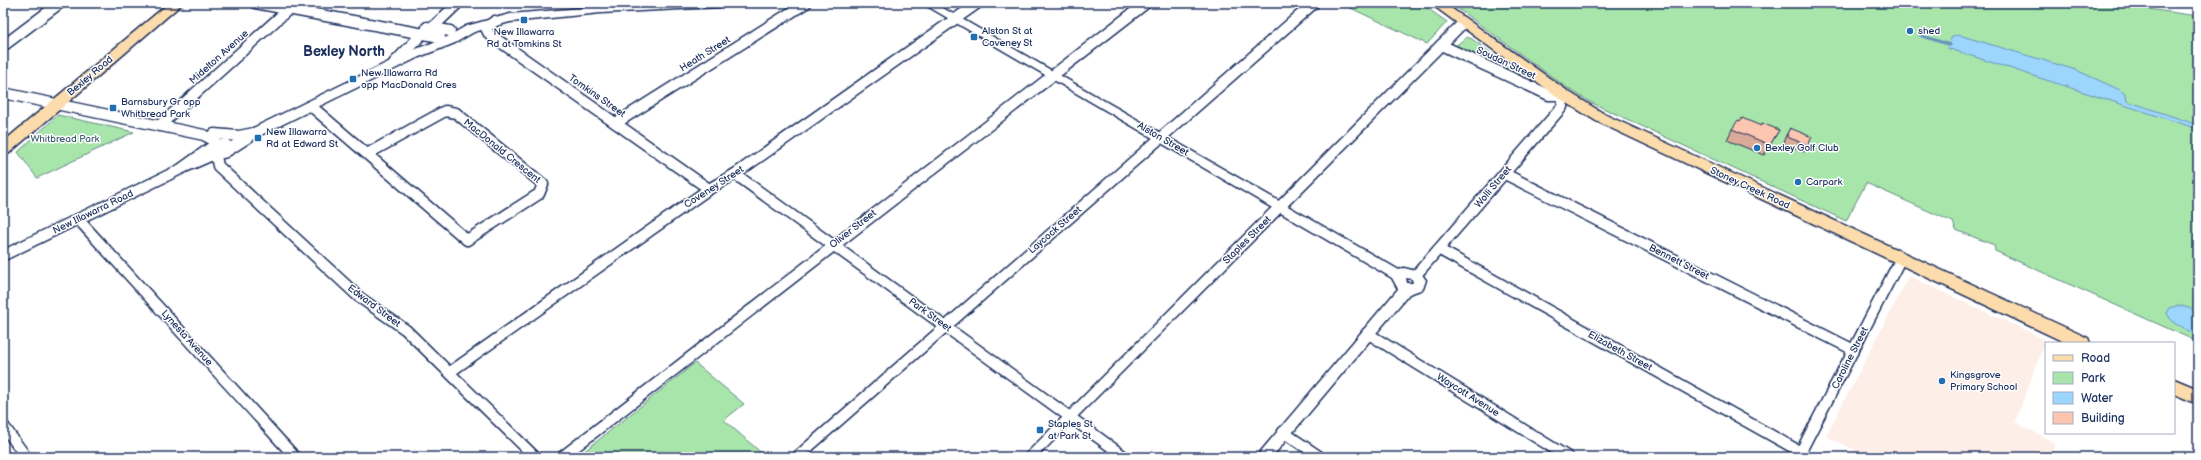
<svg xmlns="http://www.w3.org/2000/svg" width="2201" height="460" viewBox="0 0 2201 460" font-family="'Balsamiq Sans',sans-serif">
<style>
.built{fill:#feeee8}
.green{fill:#a8e5ab;stroke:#628a84}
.water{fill:#9cd6fc;stroke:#6893bd}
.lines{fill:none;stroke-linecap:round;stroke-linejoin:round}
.stream{stroke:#6893bd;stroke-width:3}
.minor-casing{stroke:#1b2f5e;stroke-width:13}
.tertiary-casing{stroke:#1b2f5e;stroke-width:3}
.secondary-casing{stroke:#1b2f5e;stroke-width:3}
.primary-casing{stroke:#1b2f5e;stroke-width:3}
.minor{stroke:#fff;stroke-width:10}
.tertiary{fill:#fff;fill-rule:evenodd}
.secondary{fill:#fff;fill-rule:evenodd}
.primary{fill:#fcdcac;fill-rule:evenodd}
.wall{fill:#daaa98;stroke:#1b2f5e}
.building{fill:#fdc6b1;stroke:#1b2f5e}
.poi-dot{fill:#1f6fb2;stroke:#fff;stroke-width:1.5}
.labels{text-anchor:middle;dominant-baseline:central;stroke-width:3;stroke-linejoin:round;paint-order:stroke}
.poi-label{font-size:10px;fill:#1b2f5e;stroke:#fff;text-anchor:start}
.street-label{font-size:10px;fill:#1b2f5e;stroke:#fff}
.park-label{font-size:10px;fill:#3e5c71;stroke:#fff}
.district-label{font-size:14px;font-weight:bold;fill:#1b2f5e;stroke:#fff}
</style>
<rect width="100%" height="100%" fill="#fff"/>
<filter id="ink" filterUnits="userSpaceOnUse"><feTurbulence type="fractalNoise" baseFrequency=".025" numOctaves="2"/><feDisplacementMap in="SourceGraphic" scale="8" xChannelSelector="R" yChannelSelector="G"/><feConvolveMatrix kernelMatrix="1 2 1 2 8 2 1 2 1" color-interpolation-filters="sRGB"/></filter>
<g filter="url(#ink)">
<path class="built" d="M1909,276l137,64 -31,82 40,21 -4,14h-183l-42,-21z"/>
<g class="green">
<path d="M1340,3h80l27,19 -20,22z"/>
<path d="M1450,3h654l94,13v326l-203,-91 -1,-6 -38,-15 -3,-8 -87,-39 -20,38 -256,-119 -24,-15z"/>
<path d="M1467,37l5,2 53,39 -71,-31z"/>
<path d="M58,115l76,17 -97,46 -19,-26z"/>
<path d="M695,363l49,41 -20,16 42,37h-189z"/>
</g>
<g class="water">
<path d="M1959,35l117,35 44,20 6,5 1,6 71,24v4l-251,-81 5,-12z"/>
<path d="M2179,305l19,6v25l-24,-13 -8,-10 3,-5z"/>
</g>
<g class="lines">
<path class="stream" d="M1920,35l30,10"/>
<defs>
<g id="minor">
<path d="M255,3l185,34"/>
<path d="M495,21l-9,7 3,6 220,155"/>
<path d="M427,27l23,4"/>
<path d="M3,46l57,-43"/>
<path d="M394,63l29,-30 9,-5 26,-25"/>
<path d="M3,93l201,42 11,6v4"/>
<path d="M311,106l156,134 72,-46 4,-10 -87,-71 -11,-2 -78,43"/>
<path d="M616,123l190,-120"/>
<path d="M159,126l132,-119"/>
<path d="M214,134l25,2 15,-3"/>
<path d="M216,156l2,10 141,131 47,33 129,127"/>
<path d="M735,174l390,283"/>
<path d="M1505,174l349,176"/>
<path d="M78,219l217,238"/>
<path d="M1440,250l361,202"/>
<path d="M1416,275l146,-168 2,-12h-15l-108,-50"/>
<path d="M1367,333l201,124"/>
<path d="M450,372l259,-183 26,-15 243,-171"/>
<path d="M3,425l23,32"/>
<path d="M1283,432l37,25"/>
<path d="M562,457l584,-454"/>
<path d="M797,457l517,-454"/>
<path d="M1030,457l433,-434"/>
<path d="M1798,457l103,-199"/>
</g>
<path id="tertiary" d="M922,3h12l465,267 5,-2 16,4 6,8 -3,9 -14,5 -137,163h-16l142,-168 -6,-11zM1406,278l6,1 1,4h-6z"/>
<path id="secondary" d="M650,3h76l-6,4 -119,6 -91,9 -36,10 -19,11 -36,14 -158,78 -34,22 -16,4 -23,10 -185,90v-11l175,-85 32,-23 16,-3 5,3 20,-13 160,-78 36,-14 19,-11 44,-12 72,-6 5,-2z"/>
<g id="primary">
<path d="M169,3h14l-175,151 -5,1v-13z"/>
<path d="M1430,3h14l125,89 37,23 482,223 2,5h-24l-470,-222 -37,-23z"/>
<path d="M2174,379l24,10v15l-24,-10z"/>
</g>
</defs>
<use href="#minor" class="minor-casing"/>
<use href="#tertiary" class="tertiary-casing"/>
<use href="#secondary" class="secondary-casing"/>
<use href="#primary" class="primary-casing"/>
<use href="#minor" class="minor"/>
<use href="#tertiary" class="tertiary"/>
<use href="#secondary" class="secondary"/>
<use href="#primary" class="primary"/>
</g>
<g class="wall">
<path d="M1740,121l39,9 -15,25 -37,-15 5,-11z"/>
<path d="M1790,128l18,17 -4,7 -21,-9 3,-8z"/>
</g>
<g class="building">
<path d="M1742,118l19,8 1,-3 17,7 -9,15 -38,-16 6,-9 2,1z"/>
<path d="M1790,128l22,9 -4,8 -21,-8z"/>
</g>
</g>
<g class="poi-dot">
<rect x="520" y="16" width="8" height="8" rx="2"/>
<circle cx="1910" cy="31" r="4"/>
<rect x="970" y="33" width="8" height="8" rx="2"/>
<rect x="349" y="75" width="8" height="8" rx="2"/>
<rect x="109" y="104" width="8" height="8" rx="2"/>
<rect x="254" y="134" width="8" height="8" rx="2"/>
<circle cx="1757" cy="148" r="4"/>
<circle cx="1798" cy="182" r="4"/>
<circle cx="1942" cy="381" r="4"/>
<rect x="1036" y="426" width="8" height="8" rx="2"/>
</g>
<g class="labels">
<g class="poi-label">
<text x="982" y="31">Alston St at<tspan x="982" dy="12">Coveney St</tspan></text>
<text x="1918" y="31">shed</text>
<text x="524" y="32" text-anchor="middle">New Illawarra<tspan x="524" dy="12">Rd at Tomkins St</tspan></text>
<text x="361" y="73">New Illawarra Rd<tspan x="361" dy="12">opp MacDonald Cres</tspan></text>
<text x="121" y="102">Barnsbury Gr opp<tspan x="121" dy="12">Whitbread Park</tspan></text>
<text x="266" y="132">New Illawarra<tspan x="266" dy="12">Rd at Edward St</tspan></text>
<text x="1765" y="148">Bexley Golf Club</text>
<text x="1806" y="182">Carpark</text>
<text x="1950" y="375">Kingsgrove<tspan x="1950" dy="12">Primary School</tspan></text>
<text x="1048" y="424">Staples St<tspan x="1048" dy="12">at Park St</tspan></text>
</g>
<g class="street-label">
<text transform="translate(705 54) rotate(-32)">Heath Street</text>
<text transform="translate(219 57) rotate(-42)">Midelton Avenue</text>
<text transform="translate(1506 63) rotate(25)">Soudan Street</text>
<text transform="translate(90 76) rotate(-40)">Bexley Road</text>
<text transform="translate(597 96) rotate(35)">Tomkins Street</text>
<text transform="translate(1163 139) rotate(30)">Alston Street</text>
<text transform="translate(502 151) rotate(39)">MacDonald Crescent</text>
<text transform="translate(714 187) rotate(-33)">Coveney Street</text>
<text transform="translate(1493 187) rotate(-50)">Wolli Street</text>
<text transform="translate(1750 188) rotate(25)">Stoney Creek Road</text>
<text transform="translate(93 212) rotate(-26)">New Illawarra Road</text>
<text transform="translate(853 229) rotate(-38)">Oliver Street</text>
<text transform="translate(1055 230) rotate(-41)">Laycock Street</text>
<text transform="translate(1247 240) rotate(-45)">Staples Street</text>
<text transform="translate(1679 262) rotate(27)">Bennett Street</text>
<text transform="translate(374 306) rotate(37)">Edward Street</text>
<text transform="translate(930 315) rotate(36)">Park Street</text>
<text transform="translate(187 338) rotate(48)">Lynesta Avenue</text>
<text transform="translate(1620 351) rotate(29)">Elizabeth Street</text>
<text transform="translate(1850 358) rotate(-63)">Caroline Street</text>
<text transform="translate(1468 395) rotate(32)">Waycott Avenue</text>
</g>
<g class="park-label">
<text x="65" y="139">Whitbread Park</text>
</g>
<g class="district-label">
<text x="344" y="51">Bexley North</text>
</g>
</g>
<rect width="2201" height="460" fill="none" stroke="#fff" stroke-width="16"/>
<rect x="8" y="8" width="2185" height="444" fill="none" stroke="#1b2f5e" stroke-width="1.5" filter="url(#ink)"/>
<rect x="2045" y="342" width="130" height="92" fill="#ffffff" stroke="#a4acbf"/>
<rect x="2053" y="355" width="20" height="6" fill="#fcdcac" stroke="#a4acbf"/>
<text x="2081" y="362" font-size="12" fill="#1b2f5e">Road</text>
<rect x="2053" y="372" width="20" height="12" fill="#a8e5ab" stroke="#a4acbf"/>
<text x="2081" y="382" font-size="12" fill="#1b2f5e">Park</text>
<rect x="2053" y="392" width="20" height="12" fill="#9cd6fc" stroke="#a4acbf"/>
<text x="2081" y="402" font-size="12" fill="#1b2f5e">Water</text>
<rect x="2053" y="412" width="20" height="12" fill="#fdc6b1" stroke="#a4acbf"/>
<text x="2081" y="422" font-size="12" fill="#1b2f5e">Building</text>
</svg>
